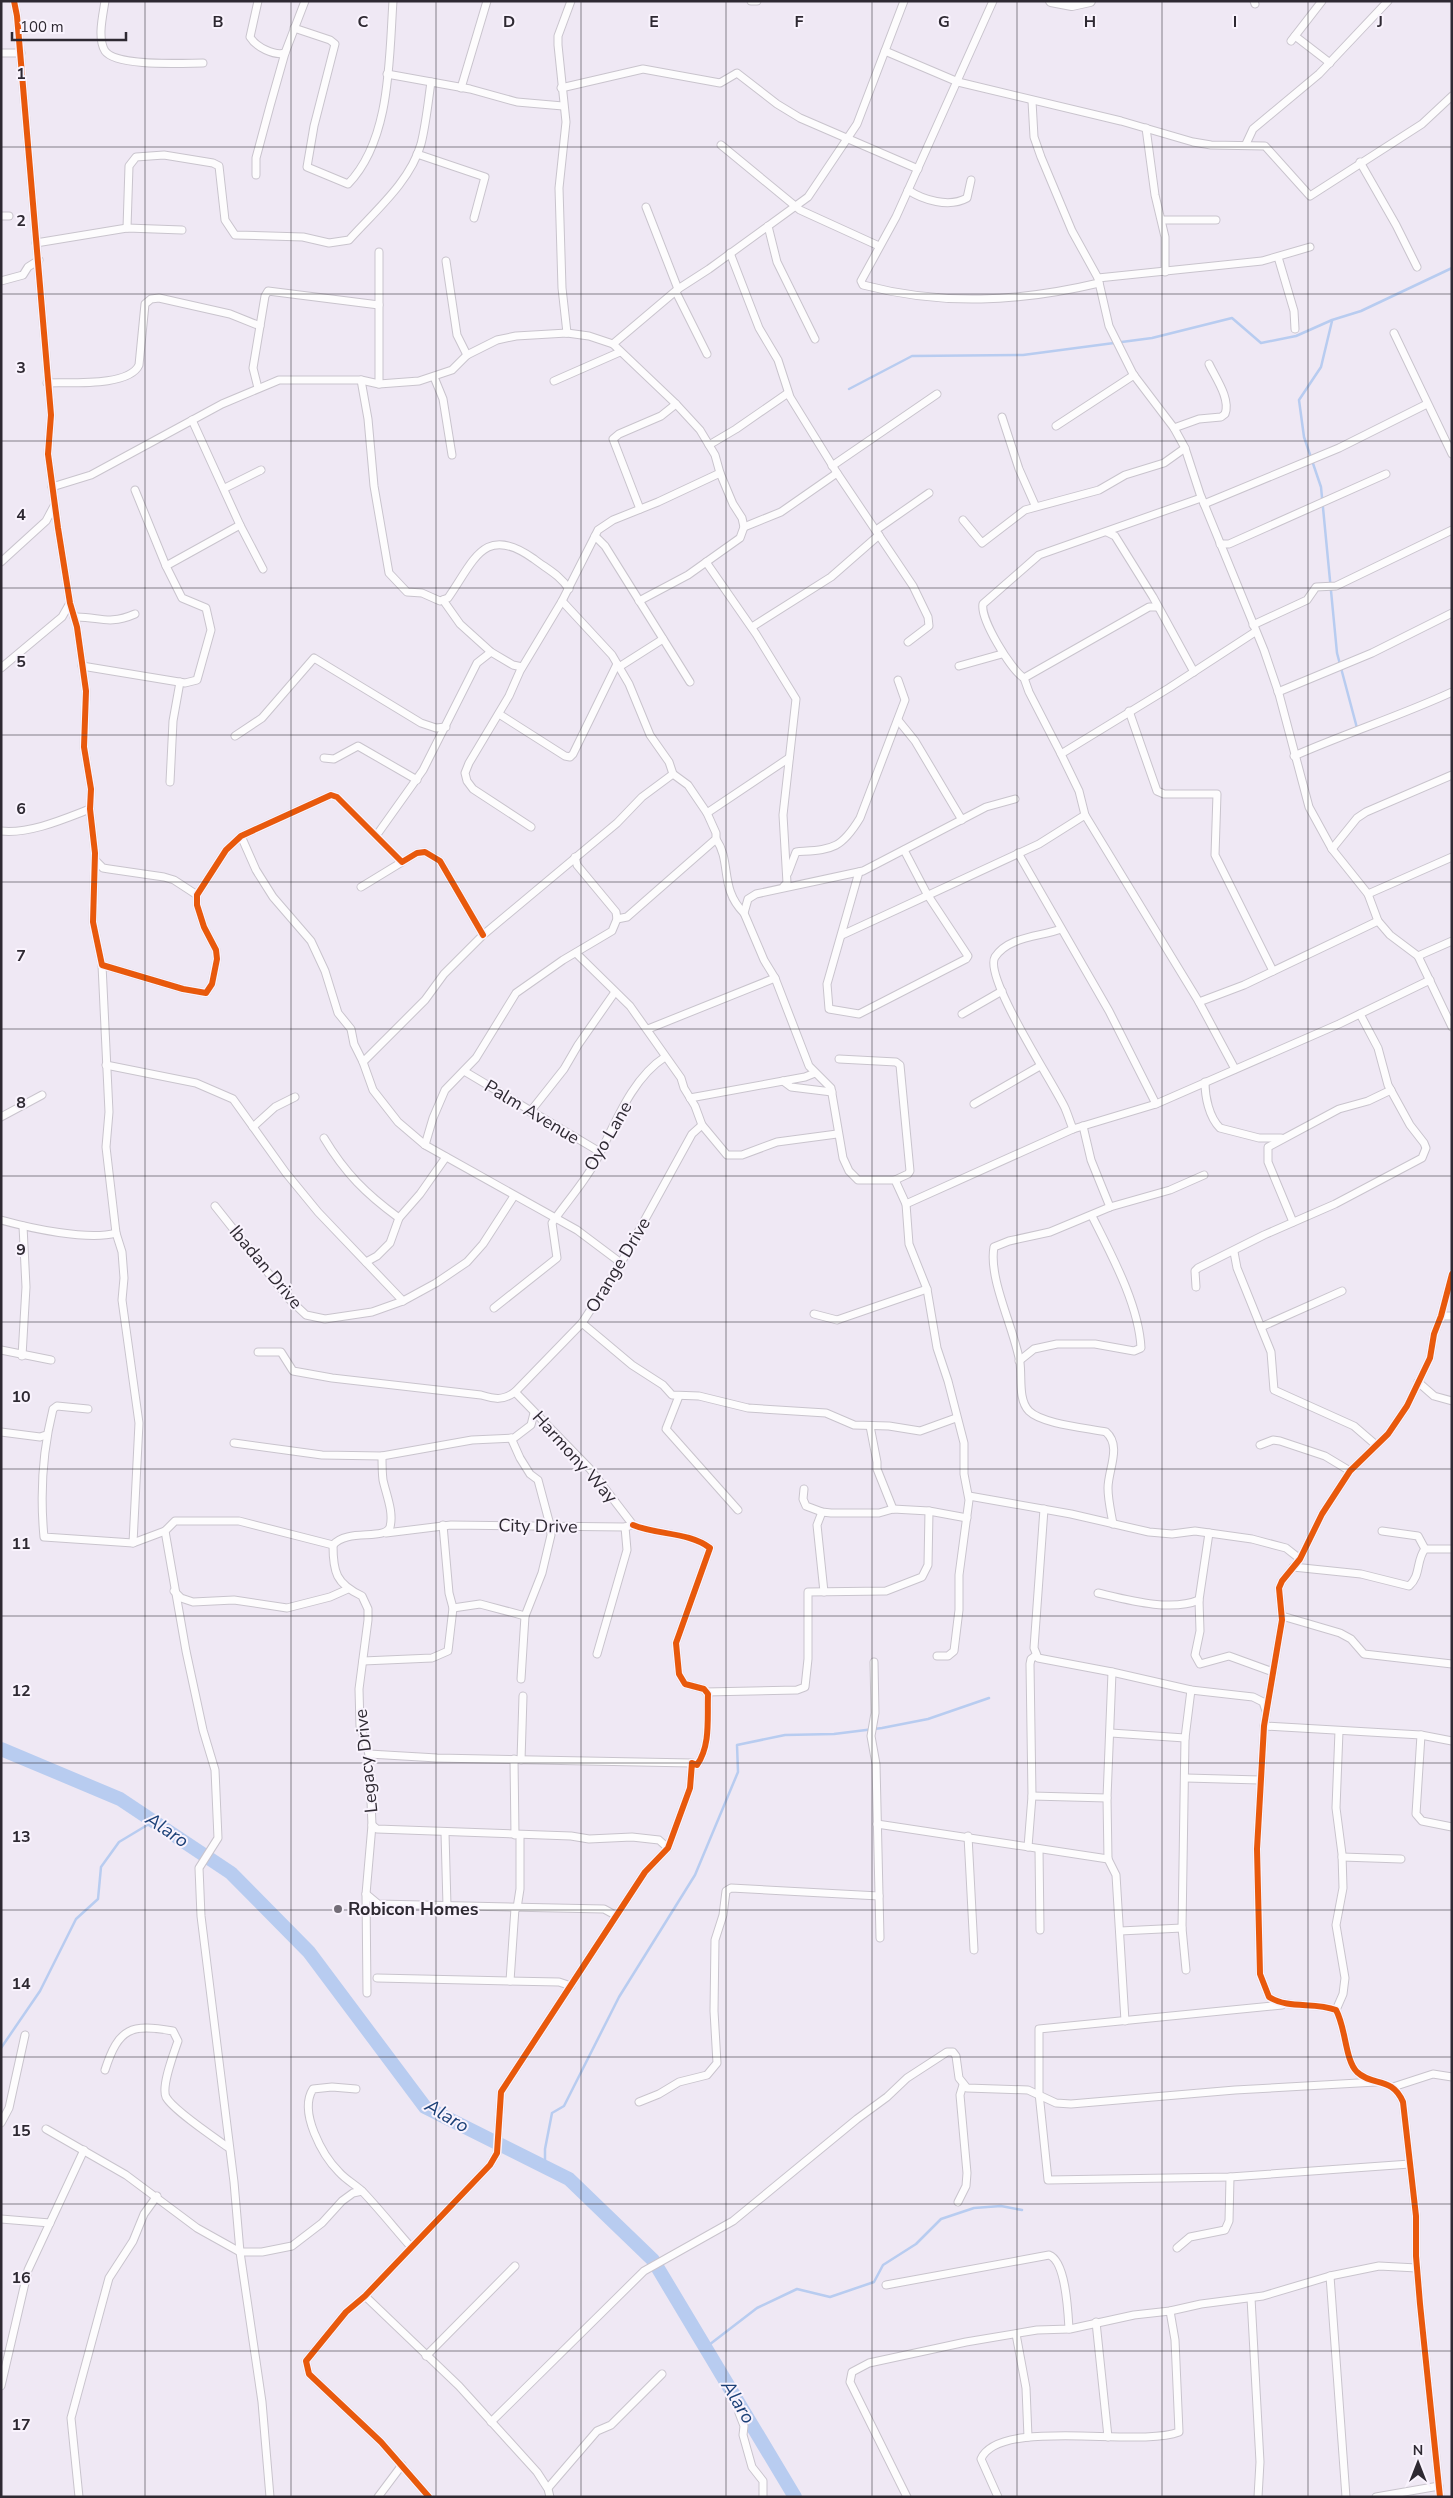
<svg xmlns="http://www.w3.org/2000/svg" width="1453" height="2498" viewBox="0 0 1453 2498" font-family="'Nunito Sans',sans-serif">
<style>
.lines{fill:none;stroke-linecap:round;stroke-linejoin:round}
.stream{stroke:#b8ccf0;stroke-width:2.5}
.river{stroke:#b8ccf0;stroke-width:14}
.street-casing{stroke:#c9c4cd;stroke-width:9}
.secondary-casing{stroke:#c9c4cd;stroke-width:12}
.street{stroke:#fdfcfd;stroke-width:7}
.secondary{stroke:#fdfcfd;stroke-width:10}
.cycleway-casing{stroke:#f9f3fd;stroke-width:9}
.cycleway{stroke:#e8590c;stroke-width:6}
.grid{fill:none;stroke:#2e2932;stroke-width:1;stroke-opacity:0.55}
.poi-dot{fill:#726c76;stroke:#f9f3fd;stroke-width:2}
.labels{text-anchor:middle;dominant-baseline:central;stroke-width:4;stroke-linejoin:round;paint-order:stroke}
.street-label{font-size:18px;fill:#2e2932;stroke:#f9f3fd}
.poi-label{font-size:18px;font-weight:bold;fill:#2e2932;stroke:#f9f3fd;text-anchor:start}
.water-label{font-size:19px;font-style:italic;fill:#1b4077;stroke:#f9f3fd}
.grid-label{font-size:16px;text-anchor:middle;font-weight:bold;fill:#2e2932;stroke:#f9f3fd;stroke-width:4;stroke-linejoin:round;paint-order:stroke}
</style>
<rect width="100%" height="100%" fill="#efe8f4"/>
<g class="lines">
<g class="stream">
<path d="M1332,321l-11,46 -22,33 5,37 17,50 16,166 20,75"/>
<path d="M849,389l63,-33 111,-1 129,-17 80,-20 29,25 35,-7 36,-16 29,-9 91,-43"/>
<path d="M1,2048l39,-57 36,-72 22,-20 3,-32 18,-25 35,-21"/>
<path d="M545,2168v-19l7,-36 12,-7 55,-109 76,-122 43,-103 -1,-27 48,-10 49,-1 48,-6 46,-9 61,-21"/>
<path d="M705,2348l52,-40 40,-19 33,8 44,-15 9,-17 33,-21 25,-25 33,-11 27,-2 21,4"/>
</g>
<path class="river" d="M1,1749l119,50 111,74 78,79 116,155 144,72 84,81 142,237"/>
<defs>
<g id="street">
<path d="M14,1l3,15 34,399 -3,39 10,74 12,75 7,24 9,64 -2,56 7,42 -1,20 5,44 -2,69 9,43 81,24 23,4 6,-9 5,-25 -1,-9 -12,-23 -7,-22v-10l29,-45 15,-14 90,-41 6,2 65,65 15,-9 8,-1 15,9 43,74"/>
<path d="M105,1c-2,14 -8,37 0,50 11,16 79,12 98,12"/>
<path d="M258,1l-8,36c6,10 24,19 35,16"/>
<path d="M751,1h6"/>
<path d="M993,1l-97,216 -35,64 2,4c80,21 156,17 236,-2"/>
<path d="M1254,1l1,3"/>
<path d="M294,28l36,12 5,4 -21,82 -7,41 41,17c43,-44 41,-125 45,-183"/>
<path d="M1295,36l35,27"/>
<path d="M1291,41l31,-40"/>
<path d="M885,51l73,31 163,39 72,21 18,3 54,1 45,50 112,-72 30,-28"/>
<path d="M1,53h20"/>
<path d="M387,74l83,15 47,13 46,4"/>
<path d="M461,88l26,-87"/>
<path d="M561,88l82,-19 77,14 17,-10 40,31 23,14 118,51"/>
<path d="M1032,101l2,36 7,20 31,74 26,47 11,48 24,48 41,54 11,20 15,46 64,156 15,44 30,113 23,42 36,45 10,27 12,14 28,21 34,71"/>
<path d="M1146,128l9,67 10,42v35"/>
<path d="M1246,144l7,-15 66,-55 69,-73"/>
<path d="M721,145l79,65 79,36"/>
<path d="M417,154l68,23 -11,41"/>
<path d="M1360,162l36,63 21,42"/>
<path d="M256,175v-17l14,-52 15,-53 20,-52"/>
<path d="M908,190c15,10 41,18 59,8l4,-18"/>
<path d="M646,207l32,82"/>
<path d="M1,216h8"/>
<path d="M1162,220h54"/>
<path d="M768,226l9,36 38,77"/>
<path d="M127,228l2,-62 7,-9 28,-2 49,8 6,3 6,54 10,15 68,2 26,6 20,-3c26,-29 61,-58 72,-96 5,-20 7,-41 10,-62"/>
<path d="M36,243l91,-15 55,2"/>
<path d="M730,253l29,75 19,32 12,37 47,76 76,113 15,31 1,9 -21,16"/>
<path d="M1278,257l16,54 1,18"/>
<path d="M446,261l11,74 10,20"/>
<path d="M1098,278l164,-17 48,-14"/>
<path d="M1,281l22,-6 5,-8 11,-7"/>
<path d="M676,292l31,62"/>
<path d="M567,333l-5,-45 -3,-100 7,-66 -8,-77v-9l13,-35"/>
<path d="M1394,333l58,121"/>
<path d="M613,344l65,-55 31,-20 99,-72 49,-73 47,-123"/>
<path d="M434,377l9,22 9,56"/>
<path d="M361,380l7,39 6,67 15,87 18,19 15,1 18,8 8,-3c26,-37 36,-75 86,-39 13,10 26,16 35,30"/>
<path d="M554,381l66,-29"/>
<path d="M47,383c22,-1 82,4 92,-18l6,-61 6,-5 8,-1 71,16 30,12"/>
<path d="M379,384v-132"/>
<path d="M258,388l-5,-20 12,-72 3,-5 111,14"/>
<path d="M1002,417l17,52 16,36"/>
<path d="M192,420l48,105 23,44"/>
<path d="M1056,426l78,-51"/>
<path d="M1174,428l25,-9 22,-2 4,-3c6,-15 -10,-37 -16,-50"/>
<path d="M709,445l27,-16 52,-36"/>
<path d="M832,466l105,-72"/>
<path d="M52,487l39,-12 131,-71 57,-24h82l18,4 40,-3 33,-11 15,-15 30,-15 19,-4 51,-3 22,3 24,8 63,60 24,26 15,25 5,18 13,31 9,14 2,9 -4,11 -52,37 -49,26"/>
<path d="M225,488l36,-18"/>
<path d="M135,490l31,76"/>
<path d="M1204,504l135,-56 88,-44"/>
<path d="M640,509l-27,-70 6,-5 42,-18 15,-12"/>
<path d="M963,520l19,23 43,-33 74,-20 26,-15 39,-12 21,-15"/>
<path d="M744,527l37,-15 56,-39"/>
<path d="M876,530l53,-37"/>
<path d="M1107,532l8,4 38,61 41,75"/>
<path d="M595,536l10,10 85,136"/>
<path d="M1220,544h9l157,-70"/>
<path d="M1,562l45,-41 8,-15"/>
<path d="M706,562l50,72 40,65 -13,116 4,68 -3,3"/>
<path d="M443,600l17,24 31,28"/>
<path d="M562,601l50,54 17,29 21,51 19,27 4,12 15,11 19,28 82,-55"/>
<path d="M74,617c25,-1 33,9 61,-3"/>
<path d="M1253,625l54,-25 9,-13 20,-1 116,-56"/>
<path d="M752,627l79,-50 48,-42"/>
<path d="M82,666l103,17 12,-3 14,-50 -5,-22 -24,-10 -16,-32 74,-41"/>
<path d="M959,666l43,-12"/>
<path d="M619,667l44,-28"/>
<path d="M1,668l61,-51 8,-14"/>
<path d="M1024,678l125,-71h8"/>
<path d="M1278,692l94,-39 80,-40"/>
<path d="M1129,711l28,80 7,3h53l-2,61 58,116"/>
<path d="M499,714l66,42 5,1 3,-3 44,-90"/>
<path d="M898,720l17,21 47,79"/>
<path d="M235,736l27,-18 52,-60 107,65 15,5 10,-1"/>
<path d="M1061,754l-32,-62 -5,-14c-13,-8 -44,-59 -41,-74l56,-49 162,-57"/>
<path d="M1294,756c52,-23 106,-40 158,-64"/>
<path d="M324,758l10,1 24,-13 59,34"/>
<path d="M170,782l3,-61 7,-39"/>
<path d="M531,827l-58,-38 -6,-8 -2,-8 4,-10 40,-67 11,-25 42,-70 36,-71 15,-10 45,-18 62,-29"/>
<path d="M1,831c29,3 63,-12 89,-22"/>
<path d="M241,836l15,34 17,27 38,44 14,30 13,42 13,16 3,15 9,18 10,28 25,32 27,23 152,85 44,33"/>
<path d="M376,836l47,-66 54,-107 14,-11 22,13 9,2"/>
<path d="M716,839c16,23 3,49 28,74"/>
<path d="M1332,849l25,-31 9,-6 86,-37"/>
<path d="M1018,853l91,158 47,93"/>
<path d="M95,860l8,8 6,1 55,8 10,3 23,15"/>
<path d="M859,872l-32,112 2,25 30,5 107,-55 2,-3 -41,-62 -23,-44"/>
<path d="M788,873l8,-21c35,-3 44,-1 64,-34l45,-118 -7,-20"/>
<path d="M361,887l41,-25"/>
<path d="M1368,894l84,-37"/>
<path d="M617,919l10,-2 89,-78v-6l-9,-20"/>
<path d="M1061,929c-21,8 -52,7 -66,28 -12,20 59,127 70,151 3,7 5,14 8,21"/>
<path d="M842,935l197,-91 46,-29"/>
<path d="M576,953l54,53 51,72 3,10 11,18 7,19 25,30h15l35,-13 60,-8"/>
<path d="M1418,956l34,-15"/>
<path d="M102,965l7,147 -3,35 10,86 6,19 2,26 -2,22 17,123 -6,120"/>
<path d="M1199,1002l45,-17 134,-64"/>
<path d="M962,1014l40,-23"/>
<path d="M648,1029l127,-51"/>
<path d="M839,1059l57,3 4,3 10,106 -2,3 -13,6"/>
<path d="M363,1062l62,-62 19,-26 39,-39 134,-112 25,-26 31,-23"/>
<path d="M106,1065l90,18 37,16 53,74 32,39 85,89"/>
<path d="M1235,1069l-36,-67 -114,-187 -6,-24 -18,-37 108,-66 86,-56"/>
<path d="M464,1071l136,81"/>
<path d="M783,1081l8,6 41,5"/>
<path d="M1205,1082c0,15 4,35 15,46l39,10h22"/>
<path d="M690,1098l115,-21 10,-4"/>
<path d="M974,1104l66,-38"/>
<path d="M530,1112l34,-43 14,-24 37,-53"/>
<path d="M1,1117l41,-22"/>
<path d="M1083,1126l8,34 19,47"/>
<path d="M253,1127l22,-20 20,-10"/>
<path d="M324,1138c21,35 42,56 75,80"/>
<path d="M425,1145l8,-27 12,-28 31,-32 40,-65 47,-33 49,-29 5,-12 -1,-7 -39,-47 -2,-8"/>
<path d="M906,1204l167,-75 83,-25 183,-80 91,-44"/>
<path d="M215,1206l74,93 17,16 19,4 47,-7 31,-11 33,-18 31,-21 16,-18 31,-48"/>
<path d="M1,1220c29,8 87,21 115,13"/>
<path d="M1293,1222l-25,-60v-15l71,-38 29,-8 23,-11"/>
<path d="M1234,1252l3,16 34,84 3,38 80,36 22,19"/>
<path d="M366,1262l11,-6 13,-13 9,-25 21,-24 26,-37"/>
<path d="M1196,1287l-1,-16 3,-3 66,-33 71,-31 87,-46 4,-10 -2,-5 -14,-18 -22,-40 -10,-37 -18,-34"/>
<path d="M494,1308l63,-50 -5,-35c15,-22 34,-42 46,-66 17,-33 34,-79 67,-100"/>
<path d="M814,1314l23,6 90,-31"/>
<path d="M1441,1316h11"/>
<path d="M582,1323l50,42 31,20 9,10 27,1 49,12 78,5 28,12 35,1 31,5 36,-13"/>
<path d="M1261,1327l81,-36"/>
<path d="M1,1350l50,10"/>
<path d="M258,1352h23l12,19 39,7 149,17c14,4 21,6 34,-3l67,-69 39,-60 71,-129 10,-9"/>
<path d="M22,1356l4,-69 -3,-61"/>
<path d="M1019,1361l15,-12 23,-5h38l39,7 7,-3c-2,-43 -30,-94 -49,-132"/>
<path d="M1418,1382l16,14 18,5"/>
<path d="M515,1392l75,77 43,56"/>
<path d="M679,1396l-13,33 72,81"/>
<path d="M88,1409l-31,-3 -4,3c-10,40 -13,86 -9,128l89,6 32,-12 10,-10h64l94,24"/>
<path d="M870,1426l7,36v7l16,40"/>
<path d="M1,1432l39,5 6,-2"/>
<path d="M234,1443l88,12 60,1"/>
<path d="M1260,1445l13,-5 7,1 45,15 25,15"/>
<path d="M804,1489l-1,10 3,7 16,6 9,1h48l14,-4 36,2 38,7"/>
<path d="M969,1496l102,18 78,18 23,2 23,-3 57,8 34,9 14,11"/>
<path d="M1044,1509l-10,139 4,10 74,14 79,18 62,7 10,5 3,9"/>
<path d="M822,1512l-5,13 7,67"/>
<path d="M1113,1524c-2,-12 -5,-24 -5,-36 0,-18 14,-42 -2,-56 -19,-4 -64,-8 -77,-21 -11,-11 -7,-34 -9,-48 -5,-33 -32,-84 -26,-116l15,-6 41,-9 60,-25 60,-17 34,-15"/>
<path d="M165,1531l21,120 17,79 12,40 3,68 -19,30 2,48 33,266 6,70 22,150 8,95"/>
<path d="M1382,1531l36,5 7,13"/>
<path d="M386,1533l65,-8 174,2 8,-2"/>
<path d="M1209,1533l-10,67 1,31 -5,24 5,9 29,-8 44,16"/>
<path d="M333,1545c0,27 3,39 29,51l6,13v11l-9,69 1,37 9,28 3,71 -6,69 1,99"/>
<path d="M333,1545c14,-17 52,-4 57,-18 4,-15 -4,-33 -7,-47 -1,-8 -1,-16 -1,-24l90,-16 42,-2 17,-13 3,-12"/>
<path d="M1293,1567l68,7 48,12c12,-10 7,-26 16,-37h27"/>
<path d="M174,1591l7,7 12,4 41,-2 53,8 43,-11 18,-8"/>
<path d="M1098,1593c30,7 73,19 101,7"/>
<path d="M453,1608l27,-4 45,12 17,-43 9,-38 -1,-10 -12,-45 -8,-6 -10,-16 -9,-20"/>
<path d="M1282,1616l58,17 11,6 13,15 88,10"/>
<path d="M597,1654l30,-104 -2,-23"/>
<path d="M937,1656h11l6,-5 5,-41v-35l10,-75 -5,-26v-31l-16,-62 -11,-33 -10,-59 -18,-45 -3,-40 -11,-24h-37l-9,-9 -6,-13 -12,-70 -22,-22 -34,-88 -11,-18 -20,-47 4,-14 8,-5 107,-23 123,-64 29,-8"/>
<path d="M363,1661l69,-3 16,-7 5,-43 -4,-15 -6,-68"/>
<path d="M874,1662l1,51 -4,23 5,28 4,174"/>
<path d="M1112,1672l-5,126 1,61 8,16 9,146"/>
<path d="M521,1679l4,-63"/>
<path d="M706,1692l91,-2 8,-3 3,-28v-67l78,-1 36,-14 6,-12 1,-54"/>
<path d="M1264,1726l157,9 31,6"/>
<path d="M1111,1733l74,5"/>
<path d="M1421,1735l-5,79 6,7 30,6"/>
<path d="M369,1754l68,4 255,5"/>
<path d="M514,1759l1,76"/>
<path d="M521,1760l2,-64"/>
<path d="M1186,1778l74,2"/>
<path d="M1032,1796l75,2"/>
<path d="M877,1824l231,35"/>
<path d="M372,1825l5,4 194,7 18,3 43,-2 27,3 9,8"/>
<path d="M445,1833l2,73"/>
<path d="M968,1836l6,114"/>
<path d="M1028,1847l4,-51 -2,-132 1,-5 4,-3"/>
<path d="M1039,1849l1,81"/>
<path d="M1342,1857l59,2"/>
<path d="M366,1894l12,10 226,5 11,6"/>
<path d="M517,1908l3,-19v-54"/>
<path d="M1120,1931l62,-3"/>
<path d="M1186,1970l-4,-42 3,-190 6,-48"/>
<path d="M377,1978l182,4 12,4"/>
<path d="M510,1981l5,-73"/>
<path d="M1282,2005l-243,24v64l9,87 182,-3 180,-13"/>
<path d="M1336,2010l7,-16 2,-16 -9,-53 7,-37 -1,-34 -6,-46 3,-77"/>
<path d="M105,2070c14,-43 26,-46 68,-39l5,10c-4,12 -17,45 -12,56 7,13 49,41 63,51"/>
<path d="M1393,2087l40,-13 19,3"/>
<path d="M356,2089l-24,-2 -19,2c-15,23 10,67 26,83 7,8 17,13 24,20 17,18 32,37 48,55"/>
<path d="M639,2102l20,-8 20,-12 28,-7 10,-12 -3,-52 1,-71 8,-25 3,-24 5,-3 148,8"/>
<path d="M1,2123l8,-15 16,-73"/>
<path d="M46,2129l80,46 71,53 43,24h22l30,-6 30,-23 20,-22 11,-8 9,-2"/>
<path d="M958,2202l8,-16 1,-13 -7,-78 3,-10"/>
<path d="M1,2219l49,4"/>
<path d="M1177,2248l13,-11 35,-7 4,-9 1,-44"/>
<path d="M1330,2276l16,221"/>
<path d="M886,2285l163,-30c17,6 19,57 20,74"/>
<path d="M365,2296l94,90 78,86 11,17 2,8"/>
<path d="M1251,2298l9,164 -2,35"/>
<path d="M1096,2322l12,115"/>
<path d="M1016,2334l10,54 2,49"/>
<path d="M426,2356l89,-90"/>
<path d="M1,2386l27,-116 56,-120"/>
<path d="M739,2413l5,13 -1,9 9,32 11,14v16"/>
<path d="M491,2422l153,-151 89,-50 124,-102 30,-22 20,-19 40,-26h6l3,4 3,22 8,10 61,2 28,13 15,1 164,-14 141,-8"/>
<path d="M548,2488l49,-57 14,-6 51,-51"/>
<path d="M79,2497l-8,-79 38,-140 24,-37 11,-27 13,-18"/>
<path d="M378,2497l24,-32"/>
<path d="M429,2497l-48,-55 -72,-68 -3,-13 40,-49 19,-16 125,-131 7,-12 4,-61 144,-220 23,-24 22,-60 2,-25 5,2c14,-20 10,-47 11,-71l-4,-5 -19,-5 -6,-10 -3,-31 34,-95c-21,-16 -53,-13 -77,-23"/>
<path d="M907,2497l-57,-115 2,-10 17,-9 97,-21 71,-12 33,-1 64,-14 36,-4 31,-7 62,-8 67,-20 49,-10 38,2"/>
<path d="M998,2497l-17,-38c18,-42 157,-11 198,-27l-4,-92 -5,-29"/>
<path d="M1376,2497l63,-11"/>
<path d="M1440,2497l-20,-193 -4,-48v-40l-13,-114c-11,-26 -30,-15 -46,-30 -12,-12 -11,-44 -21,-62 -22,-9 -46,0 -67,-13l-9,-23 -3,-125 7,-123 18,-106 -3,-32 3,-7 18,-22 22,-45 28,-43 38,-37 19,-28 23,-48 4,-24 7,-18 11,-42"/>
</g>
<path id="secondary" d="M1051,1l21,4 18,-4"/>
</defs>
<use href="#street" class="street-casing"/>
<use href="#secondary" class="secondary-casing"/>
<use href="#street" class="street"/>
<use href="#secondary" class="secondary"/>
<defs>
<g id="cycleway">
<path d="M14,1l3,15 34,399 -3,39 10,74 12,75 7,24 9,64 -2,56 7,42 -1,20 5,44 -2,69 9,43 81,24 23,4 6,-9 5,-25 -1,-9 -12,-23 -7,-22v-10l29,-45 15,-14 90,-41 6,2 65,65 15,-9 8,-1 15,9 43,74"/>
<path d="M429,2497l-48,-55 -72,-68 -3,-13 40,-49 19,-16 125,-131 7,-12 4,-61 144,-220 23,-24 22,-60 2,-25 5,2c14,-20 10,-47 11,-71l-4,-5 -19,-5 -6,-10 -3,-31 34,-95c-21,-16 -53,-13 -77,-23"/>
<path d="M1440,2497l-20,-193 -4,-48v-40l-13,-114c-11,-26 -30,-15 -46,-30 -12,-12 -11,-44 -21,-62 -22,-9 -46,0 -67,-13l-9,-23 -3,-125 7,-123 18,-106 -3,-32 3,-7 18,-22 22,-45 28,-43 38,-37 19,-28 23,-48 4,-24 7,-18 11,-42"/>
</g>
</defs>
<use href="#cycleway" class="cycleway-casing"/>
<use href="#cycleway" class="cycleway"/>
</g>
<path class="grid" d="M145,1v2496M291,1v2496M436,1v2496M581,1v2496M726,1v2496M872,1v2496M1017,1v2496M1162,1v2496M1308,1v2496M1,147h1451M1,294h1451M1,441h1451M1,588h1451M1,735h1451M1,882h1451M1,1029h1451M1,1176h1451M1,1322h1451M1,1469h1451M1,1616h1451M1,1763h1451M1,1910h1451M1,2057h1451M1,2204h1451M1,2351h1451"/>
<circle class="poi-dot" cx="338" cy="1909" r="5"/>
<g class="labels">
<g class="street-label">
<text transform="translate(532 1112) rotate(31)">Palm Avenue</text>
<text transform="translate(608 1136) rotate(-60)">Oyo Lane</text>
<text transform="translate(618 1265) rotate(-59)">Orange Drive</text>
<text transform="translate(266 1267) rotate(50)">Ibadan Drive</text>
<text transform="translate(575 1457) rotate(48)">Harmony Way</text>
<text transform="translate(538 1526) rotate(1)">City Drive</text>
<text transform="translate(366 1761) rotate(-96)">Legacy Drive</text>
</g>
<g class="poi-label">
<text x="348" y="1909">Robicon Homes</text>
</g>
<g class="water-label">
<text transform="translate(167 1830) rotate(34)">Alaro</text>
<text transform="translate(447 2116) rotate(31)">Alaro</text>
<text transform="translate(738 2402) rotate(59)">Alaro</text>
</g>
</g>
<g class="grid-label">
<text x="218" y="27">B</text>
<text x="363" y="27">C</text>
<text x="509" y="27">D</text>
<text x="654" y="27">E</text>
<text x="799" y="27">F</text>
<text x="944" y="27">G</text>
<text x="1090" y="27">H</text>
<text x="1235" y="27">I</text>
<text x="1380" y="27">J</text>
<text x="21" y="79">1</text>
<text x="21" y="226">2</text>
<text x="21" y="373">3</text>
<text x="21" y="520">4</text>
<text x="21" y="667">5</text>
<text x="21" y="814">6</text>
<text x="21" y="961">7</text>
<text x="21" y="1108">8</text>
<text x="21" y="1255">9</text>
<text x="21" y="1402">10</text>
<text x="21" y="1549">11</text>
<text x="21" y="1696">12</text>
<text x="21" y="1842">13</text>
<text x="21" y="1989">14</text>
<text x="21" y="2136">15</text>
<text x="21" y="2283">16</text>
<text x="21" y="2430">17</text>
</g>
<rect width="1453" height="2498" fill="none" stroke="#2e2932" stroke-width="5"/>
<g transform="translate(1418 2463)" stroke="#f9f3fd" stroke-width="4" paint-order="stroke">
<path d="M0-4L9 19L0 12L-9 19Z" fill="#2e2932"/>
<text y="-8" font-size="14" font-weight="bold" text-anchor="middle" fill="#2e2932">N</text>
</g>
<path d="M12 32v8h114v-8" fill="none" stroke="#2e2932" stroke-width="2.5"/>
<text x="20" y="32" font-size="15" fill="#2e2932" stroke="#f9f3fd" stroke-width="4" paint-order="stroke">100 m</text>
</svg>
